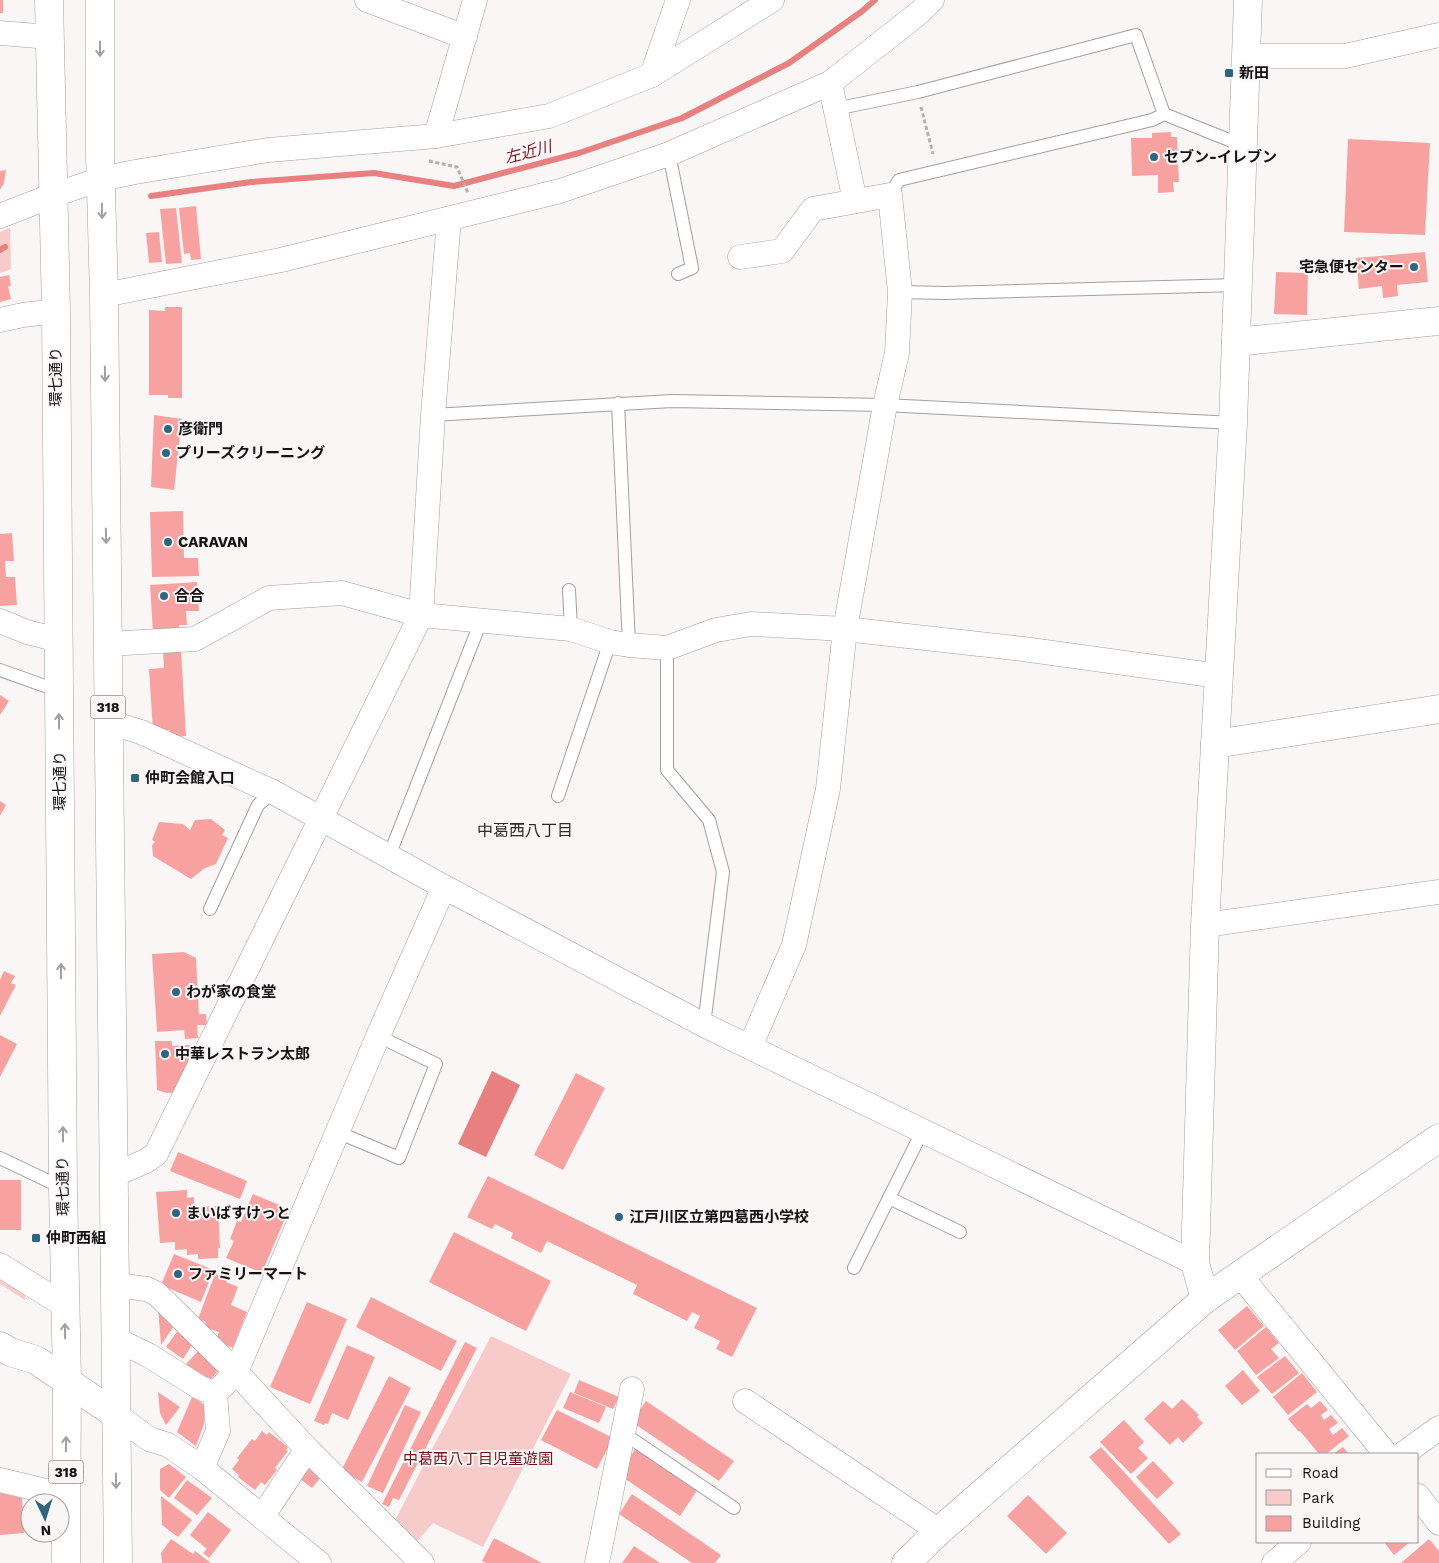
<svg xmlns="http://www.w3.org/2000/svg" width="1439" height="1563" viewBox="0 0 1439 1563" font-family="'Work Sans','Noto Sans JP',sans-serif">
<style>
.green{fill:#f7cbc9}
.water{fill:#e7807f}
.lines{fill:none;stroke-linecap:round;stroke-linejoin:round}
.stream{stroke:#e7807f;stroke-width:6}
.building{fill:#f7a2a0}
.service-casing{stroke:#a39f9e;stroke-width:14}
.minor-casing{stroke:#a39f9e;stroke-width:25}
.tertiary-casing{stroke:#a39f9e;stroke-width:29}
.primary-casing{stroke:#a39f9e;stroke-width:29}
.path{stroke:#b4b0b0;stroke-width:3;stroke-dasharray:4 2.5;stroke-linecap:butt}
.service{stroke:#fff;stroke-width:12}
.minor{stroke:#fff;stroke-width:24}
.tertiary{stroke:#fff;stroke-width:28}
.primary{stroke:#fff;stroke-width:28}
.oneway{stroke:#a1a0a0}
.poi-dot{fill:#2e6680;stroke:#fbf6f6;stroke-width:2}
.labels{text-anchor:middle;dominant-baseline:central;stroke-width:4;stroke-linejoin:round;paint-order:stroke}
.shield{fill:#fbf6f6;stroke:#595656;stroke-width:1}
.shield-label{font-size:14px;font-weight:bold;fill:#131111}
.poi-label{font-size:15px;font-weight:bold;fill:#131111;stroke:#fbf6f6;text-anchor:start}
.street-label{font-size:15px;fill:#131111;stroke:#fbf6f6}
.park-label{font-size:15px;fill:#70131d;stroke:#fbf6f6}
.water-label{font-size:16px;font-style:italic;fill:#761a22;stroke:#fbf6f6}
.neighbourhood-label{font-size:16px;fill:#2e2a2a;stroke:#fbf6f6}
</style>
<rect width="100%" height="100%" fill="#fbf6f6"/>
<g class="green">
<path d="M10,228l1,41 -11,4v-41z"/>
<path d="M0,1271l26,15 -1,14 -25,-16z"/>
<path d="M491,1336l80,38 -88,173 -50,-24 -19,22 -22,-19z"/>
</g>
<path class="water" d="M492,1071l28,14 -34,72 -28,-13z"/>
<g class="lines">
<g class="stream">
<path d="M151,196l100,-14 123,-9 80,13 125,-33 103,-35 107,-55 72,-51 14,-12"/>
<path d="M0,250l5,-3"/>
</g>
</g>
<g class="building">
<rect x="0" y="0" width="3" height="13"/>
<path d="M1171,132v5h6l2,45h-6l1,10 -16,1v-18l-26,1 -1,-38h21v-5z"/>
<path d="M1348,139l82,4 -5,92 -81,-3z"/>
<path d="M6,170l-2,13 -4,7v-19z"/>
<path d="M196,206l5,53 -10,1 -1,-7 -6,1 -5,-46z"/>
<path d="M176,208l6,55 -16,1 -6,-55z"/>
<path d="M159,232l3,30 -13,1 -3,-30z"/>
<path d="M1425,252l3,30 -31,3 1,11 -15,2 -1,-12 -23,3 -3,-31z"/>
<path d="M1276,272l32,1 -1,42 -33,-1z"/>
<path d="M9,275l2,11h-3l3,13 -11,3v-25z"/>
<path d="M165,307h17v91h-14v-3h-19v-85l16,1z"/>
<path d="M154,415l28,4 -8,71 -23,-3z"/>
<path d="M183,511l1,47h14l1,18 -47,1 -2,-65z"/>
<path d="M12,533l2,28h-9l1,16h9l2,28 -17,1v-72z"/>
<path d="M197,582l2,29h-13l1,14h-8v6l-26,2 -3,-48z"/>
<path d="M181,650l5,86 -16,1v-7l-17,1 -4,-62 15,-1 -1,-16z"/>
<path d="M0,695l9,6 -9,14z"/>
<path d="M0,801l6,4 -6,11z"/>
<path d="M211,819l14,11 -3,5 6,3 -12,26 -11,4 -14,11 -38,-23 -1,-11 3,-3 -3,-2 7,-18 24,2 7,6 5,-10z"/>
<path d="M184,952l12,6 3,56h7l1,11h-10l1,13 -13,1 -1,-9 -27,2 -5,-78z"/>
<path d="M4,971l11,5 -4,7 5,2 -16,31v-36z"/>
<path d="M0,1035l17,9 -17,33z"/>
<path d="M155,1041h17v5l17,-1 1,14 -10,33 -13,1 -10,-3z"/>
<path d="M576,1073l29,15 -42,82 -29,-15z"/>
<path d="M178,1152l69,29 -7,18 -70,-28z"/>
<path d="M488,1176l269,132 -25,49 -16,-8 4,-8 -26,-13 6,-12 -8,-4 -5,9 -54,-27 4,-9 -90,-44 -6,12 -30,-15 2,-5 -18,-9 -3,5 -25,-12z"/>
<rect x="0" y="1180" width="21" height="50"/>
<path d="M187,1190v8l7,-1v10l24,-1 2,42 -2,1v9l-20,1v-5l-11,1v-6l-12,1v-8l-15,1 -4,-51z"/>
<path d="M253,1194l36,15 -27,64 -36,-15 8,-17 -4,-2 7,-18 4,1z"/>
<path d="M454,1232l97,49 -25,50 -97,-49z"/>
<path d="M174,1254l37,15 -5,12 3,1 -8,20 -40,-17z"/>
<path d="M215,1274l12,5 -1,3 12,5 -7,18 16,7 -14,36 -18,-7 4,-9 -15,-5 2,-5 -8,-3z"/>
<path d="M371,1297l86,44 -16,30 -85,-44z"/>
<path d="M307,1302l40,17 -37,85 -40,-17z"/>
<path d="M1247,1306l17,20 -29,24 -17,-20z"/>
<path d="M158,1308l18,15 -15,22z"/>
<path d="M1266,1327l13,16 -8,6 8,9 -23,17 -19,-24z"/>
<path d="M179,1329l13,16 -9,14 -17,-12z"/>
<path d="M465,1342l12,6 -78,152 -6,-2 -4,9 -7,-3z"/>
<path d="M347,1345l28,12 -27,63 -16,-7 -4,11 -3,-1 -1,2 -10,-4z"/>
<path d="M201,1348l20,20 -14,15 -21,-19z"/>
<path d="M1285,1356l14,17 -27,21 -15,-17z"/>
<path d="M1243,1370l17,21 -18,14 -17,-19z"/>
<path d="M1302,1373l15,19 -29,23 -15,-18z"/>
<path d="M389,1376l22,12 -49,94 -21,-11z"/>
<path d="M579,1380l40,17 -6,12 -39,-16z"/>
<path d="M158,1392l22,15 -14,18 -6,-12z"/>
<path d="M570,1392l36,15 -7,16 -36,-15z"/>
<path d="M192,1397l9,5 3,4v18l-8,22 -19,-14z"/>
<path d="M1182,1399l17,16 -2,2 6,6 -20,20 -5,-6 -8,8 -26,-26 19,-18 9,8z"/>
<path d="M646,1401l88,60 -15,20 -87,-59z"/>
<path d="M1320,1401l8,9 -7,5 3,5 7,-5 7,8 -9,6 4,6 9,-7 7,8 -23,18h-7l-19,-23 -1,1 -11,-13 19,-15 4,4z"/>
<path d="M405,1405l16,7 -38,81 -16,-7z"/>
<path d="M557,1410l56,28 -16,31 -56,-29z"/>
<path d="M1124,1420l20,22 -6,6 10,10 -17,16 -31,-32z"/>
<path d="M262,1431l5,4 2,-3 19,15 -2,3 2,1 -13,17 2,2 -12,15 -4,-3 -6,8 -17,-13 1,-2 -7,-6 7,-9 -2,-2 15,-19 3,2z"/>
<path d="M1101,1447l80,87 -12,10 -80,-87z"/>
<path d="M1343,1447l6,7h-16z"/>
<path d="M636,1448l62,41 -18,27 -62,-42z"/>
<path d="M1153,1461l21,22 -17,16 -21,-22z"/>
<path d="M169,1464l17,13 -17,21 -9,-8v-21z"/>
<path d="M310,1468l11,9 -9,11 -12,-9z"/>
<path d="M187,1480l25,18 -15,17 -23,-17z"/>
<path d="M0,1493l22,5 2,35 -24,2z"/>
<path d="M632,1494l89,61 -6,8h-23l-73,-49z"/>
<path d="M1028,1495l39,38 -21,21 -39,-38z"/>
<path d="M161,1496l31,24 -14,17 -16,-12z"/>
<path d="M208,1512l23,18 -22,28 -6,-5 4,-4 -17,-14z"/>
<path d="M494,1538l48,25h-56l-4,-2z"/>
<path d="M171,1539l22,15 2,-3 16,12h-49l-1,-10z"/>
<path d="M1429,1539l10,12v12h-38z"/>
<path d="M1384,1542h26l-16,13z"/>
<path d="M634,1546l26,17h-38z"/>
</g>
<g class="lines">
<defs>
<g id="service">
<path d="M835,109l83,-17 218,-57 28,79 80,32"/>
<path d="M669,154l23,114 -14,6"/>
<path d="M890,195l9,-15 253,-60 12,-6"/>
<path d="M900,292l45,1 294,-8"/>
<path d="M618,403l11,242"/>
<path d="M433,415l239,-14 213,4 348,18"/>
<path d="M569,590l2,39"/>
<path d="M667,648v122l42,50 14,52 -19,153"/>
<path d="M0,670l59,21"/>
<path d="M558,796l52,-154"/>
<path d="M389,856l92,-235"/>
<path d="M210,909l48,-104 15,-13"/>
<path d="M337,1132l62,26 37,-94 -58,-28"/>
<path d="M0,1158l63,30"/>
<path d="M889,1198l71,34"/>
<path d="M854,1268l69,-138"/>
<path d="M623,1433l111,75"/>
</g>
<g id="minor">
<path d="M367,0l98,37"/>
<path d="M0,33l50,4"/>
<path d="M1245,56h100l94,-21"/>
<path d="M652,75l26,-75"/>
<path d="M830,83l25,118"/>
<path d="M436,136l39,-136"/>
<path d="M0,216l54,-21 47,-16 34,-7 133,-22 168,-14 113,-20 103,-41 120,-75"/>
<path d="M740,257l42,-6 31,-42 77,-14 10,97 -3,61 -12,52 -40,224 -17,160 -34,156 -44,102"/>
<path d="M104,295l177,-35 279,-69 109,-37 161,-71 90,-71 12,-12"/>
<path d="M0,320l23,-5 33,-4"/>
<path d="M0,621l27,11 31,8"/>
<path d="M108,644l87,-5 74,-41 73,-5 79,22 150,14 39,13 19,3 38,3 49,-18 35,-6 94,5 178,20 196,27"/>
<path d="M108,722l33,10 132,60 171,95 260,138 491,238"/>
<path d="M1205,925l234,-33"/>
<path d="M114,1175l32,-14 10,-7 265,-539 12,-200 16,-196"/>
<path d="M0,1265l64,40"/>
<path d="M1240,1275l146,179"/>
<path d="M115,1285l32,4 10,5 79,78 71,77 115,114"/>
<path d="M115,1339l33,16 51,32 16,7"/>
<path d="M745,1401l194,130"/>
<path d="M115,1414l34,25 19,6 34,23 117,95"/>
<path d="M1403,1454l36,-26"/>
<path d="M202,1468l16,-37 -3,-37 21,-22 142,-336 66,-149"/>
<path d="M0,1480l66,16"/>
<path d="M1418,1496l21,27"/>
<path d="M262,1517l45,-68"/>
<path d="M597,1563l35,-174"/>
<path d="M1274,1563l25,-21"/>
</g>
<g id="tertiary">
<path d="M1236,342l203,-21"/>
<path d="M1215,744l224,-35"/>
<path d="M1205,1299l-10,-36 10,-338 28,-502 15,-423"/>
<path d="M0,1346l10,6 26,8 79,54"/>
<path d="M906,1563l33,-32 266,-232 234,-161"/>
</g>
<g id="primary">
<path d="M49,0l7,311 7,877 4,192 -1,183"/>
<path d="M100,0v154l4,141 14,1268"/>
</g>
</defs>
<use href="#service" class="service-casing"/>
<use href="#minor" class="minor-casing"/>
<use href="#tertiary" class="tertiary-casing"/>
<use href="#primary" class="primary-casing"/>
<g class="path">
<path d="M921,107l12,47"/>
<path d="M429,161l28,6 11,26"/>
</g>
<use href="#service" class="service"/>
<use href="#minor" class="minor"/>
<use href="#tertiary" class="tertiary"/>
<use href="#primary" class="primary"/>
</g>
<defs><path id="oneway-shaft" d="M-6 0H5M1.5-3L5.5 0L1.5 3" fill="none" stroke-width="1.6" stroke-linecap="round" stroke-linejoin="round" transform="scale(1.25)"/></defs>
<g class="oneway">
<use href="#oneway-shaft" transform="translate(100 49) rotate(90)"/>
<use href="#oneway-shaft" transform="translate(102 211) rotate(89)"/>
<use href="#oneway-shaft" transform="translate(105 374) rotate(89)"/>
<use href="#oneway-shaft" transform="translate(106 536) rotate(89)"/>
<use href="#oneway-shaft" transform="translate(59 721) rotate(-90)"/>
<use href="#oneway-shaft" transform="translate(61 971) rotate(-90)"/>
<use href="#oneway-shaft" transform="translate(63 1134) rotate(-90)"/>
<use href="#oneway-shaft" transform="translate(65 1331) rotate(-91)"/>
<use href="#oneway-shaft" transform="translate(66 1444) rotate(-89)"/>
<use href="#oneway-shaft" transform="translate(116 1481) rotate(89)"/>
</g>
<g class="poi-dot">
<rect x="1224" y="68" width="10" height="10" rx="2.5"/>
<circle cx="1154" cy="157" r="5"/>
<circle cx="1414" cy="267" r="5"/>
<circle cx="168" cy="429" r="5"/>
<circle cx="166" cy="453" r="5"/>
<circle cx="168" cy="542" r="5"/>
<circle cx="164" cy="596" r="5"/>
<rect x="130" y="773" width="10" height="10" rx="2.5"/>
<circle cx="176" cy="992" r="5"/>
<circle cx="165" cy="1054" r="5"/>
<circle cx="176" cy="1213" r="5"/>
<circle cx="619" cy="1217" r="5"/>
<rect x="31" y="1233" width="10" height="10" rx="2.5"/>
<circle cx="178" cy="1274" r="5"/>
</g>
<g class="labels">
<g class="shield">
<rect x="90.5" y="695.5" width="35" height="23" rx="4"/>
<rect x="48.5" y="1460.5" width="35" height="23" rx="4"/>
</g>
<g class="shield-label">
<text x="108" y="707">318</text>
<text x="66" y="1472">318</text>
</g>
<g class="poi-label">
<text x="1239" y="73">新田</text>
<text x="1164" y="157">セブン-イレブン</text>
<text x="1404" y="267" text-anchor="end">宅急便センター</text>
<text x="178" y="429">彦衛門</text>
<text x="176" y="453">プリーズクリーニング</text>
<text x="178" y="542">CARAVAN</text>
<text x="174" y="596">合合</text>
<text x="145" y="778">仲町会館入口</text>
<text x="186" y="992">わが家の食堂</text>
<text x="175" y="1054">中華レストラン太郎</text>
<text x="186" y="1213">まいばすけっと</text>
<text x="629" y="1217">江戸川区立第四葛西小学校</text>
<text x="46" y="1238">仲町西組</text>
<text x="188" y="1274">ファミリーマート</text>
</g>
<g class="street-label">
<text transform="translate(56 377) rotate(-90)">環七通り</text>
<text transform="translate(60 781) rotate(-90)">環七通り</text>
<text transform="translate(63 1186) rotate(-91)">環七通り</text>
</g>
<g class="park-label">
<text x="478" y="1459">中葛西八丁目児童遊園</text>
</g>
<g class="water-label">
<text transform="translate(528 152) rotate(-15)">左近川</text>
</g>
<g class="neighbourhood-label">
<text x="525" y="830">中葛西八丁目</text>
</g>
</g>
<rect x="1256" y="1453" width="162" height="90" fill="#fbf6f6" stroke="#9e9a9a"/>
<rect x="1266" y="1469" width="25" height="8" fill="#ffffff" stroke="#9e9a9a"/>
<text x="1302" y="1478" font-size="15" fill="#131111">Road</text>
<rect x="1266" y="1490" width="25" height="15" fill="#f7cbc9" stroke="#9e9a9a"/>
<text x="1302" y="1503" font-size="15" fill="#131111">Park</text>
<rect x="1266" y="1516" width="25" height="15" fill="#f7a2a0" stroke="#9e9a9a"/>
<text x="1302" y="1528" font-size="15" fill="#131111">Building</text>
<g transform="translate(45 1518) rotate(176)"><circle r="24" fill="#fbf6f6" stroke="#9e9a9a"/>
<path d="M0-4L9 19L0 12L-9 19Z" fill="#2e6680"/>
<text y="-8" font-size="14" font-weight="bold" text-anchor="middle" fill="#131111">N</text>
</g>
</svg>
